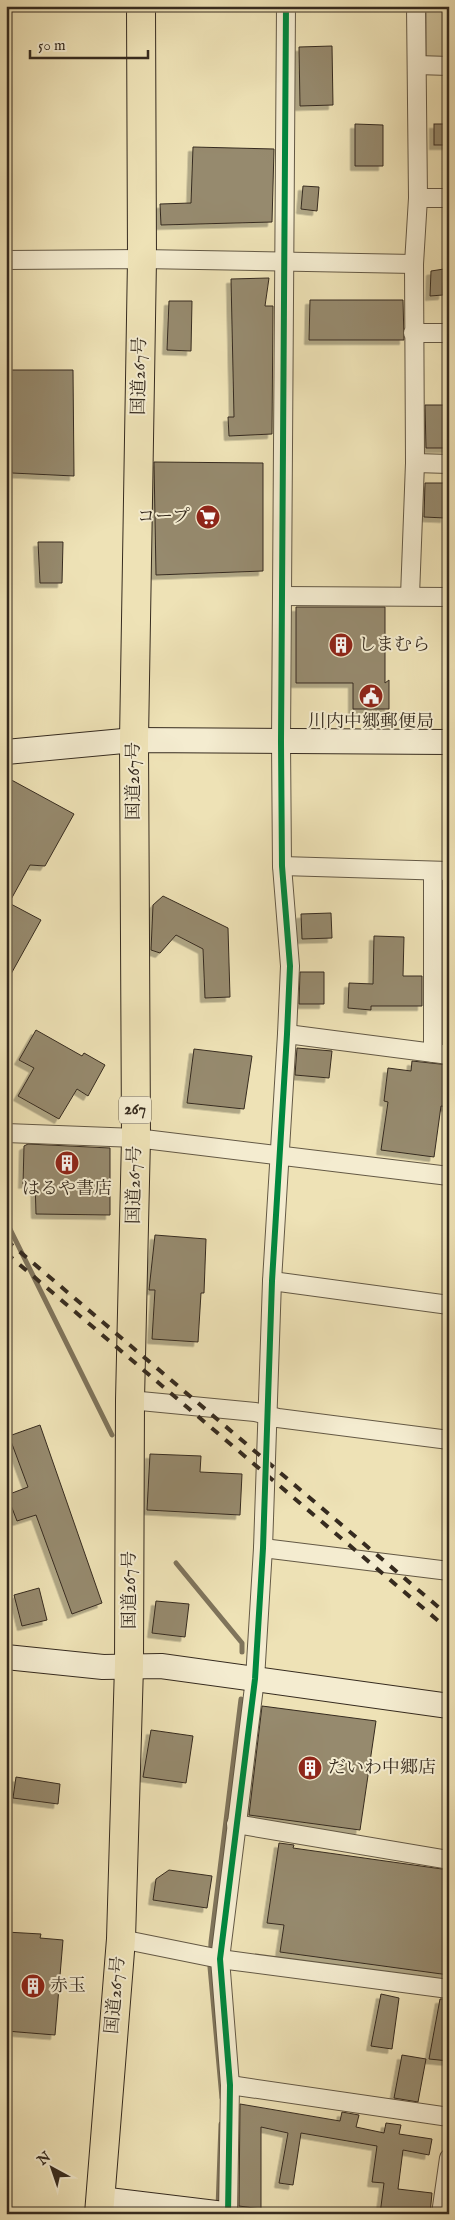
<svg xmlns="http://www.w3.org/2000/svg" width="455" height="2220" viewBox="0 0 455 2220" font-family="'IM FELL English','Noto Serif JP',serif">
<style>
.green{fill:#cfc39c;stroke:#82775e}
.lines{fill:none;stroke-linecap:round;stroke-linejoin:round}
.stream{stroke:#7f745b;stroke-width:5}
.building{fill:#968a6e;stroke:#362b1f;filter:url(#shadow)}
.street-casing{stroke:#645945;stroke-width:20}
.secondary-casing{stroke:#362b1f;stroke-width:26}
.highway-casing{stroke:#362b1f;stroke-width:30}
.street{stroke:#f4ecd0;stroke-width:18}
.secondary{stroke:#f4ecd0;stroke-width:24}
.highway{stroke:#eee2b6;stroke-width:28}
.rail{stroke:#362b1f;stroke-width:4;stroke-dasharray:9 9;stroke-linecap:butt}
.cycleway-casing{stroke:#f4ecd0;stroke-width:9}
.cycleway{stroke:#00873e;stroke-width:6}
.labels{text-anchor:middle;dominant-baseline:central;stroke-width:4;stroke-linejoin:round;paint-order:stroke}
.shield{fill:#f4ecd0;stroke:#6f6554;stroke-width:1}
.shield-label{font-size:16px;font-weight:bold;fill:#362b1f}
.street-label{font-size:18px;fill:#362b1f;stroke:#f4ecd0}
.poi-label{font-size:18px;fill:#362b1f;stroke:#f4ecd0;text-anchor:start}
</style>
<defs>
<filter id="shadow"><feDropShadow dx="-4.5" dy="4.5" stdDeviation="0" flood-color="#0004"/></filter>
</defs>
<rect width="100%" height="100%" fill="#eee2b6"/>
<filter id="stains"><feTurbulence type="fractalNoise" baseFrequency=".004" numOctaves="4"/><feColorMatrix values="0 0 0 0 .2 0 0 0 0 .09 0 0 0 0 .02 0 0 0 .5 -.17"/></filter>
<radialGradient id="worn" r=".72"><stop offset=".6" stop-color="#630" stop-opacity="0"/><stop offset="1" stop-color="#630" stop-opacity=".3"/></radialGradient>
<rect class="green" x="426" y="6" width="23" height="52"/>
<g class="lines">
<g class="stream">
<path d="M6,1221l106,214"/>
<path d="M176,1563l66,80v9"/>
<path d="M222,2098l-12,-131 1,-25 30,-243"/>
<path d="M218,2208l3,-84"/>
</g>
</g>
<g class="building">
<path d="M332,46l1,59 -33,1 -1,-59z"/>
<path d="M355,124l28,1v41h-28z"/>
<rect x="434" y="124" width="15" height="21"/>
<path d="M193,147l81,2 -2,73 -111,3 -1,-21 31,-1z"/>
<path d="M303,186l16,1 -2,24 -16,-2z"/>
<path d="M444,269l-1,26 -13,1 1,-25z"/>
<path d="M269,278l-4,28h8l-1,128 -43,2 -1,-19h6l-3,-138z"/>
<path d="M310,300h93l1,40h-95z"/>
<path d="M169,301h23l-1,50 -24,-1z"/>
<path d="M10,370h63l1,106 -62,-3z"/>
<path d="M425,405h24v43h-23z"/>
<path d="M154,462l109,1v108l-107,4z"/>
<path d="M425,483h21l-1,35 -21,-1z"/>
<path d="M38,542h25l-1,41h-22z"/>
<path d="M296,607h89v76l4,-3v29h-36v-26h-57z"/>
<path d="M6,777l68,37 -29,52 -15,-1 -21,38 32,17 -35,63z"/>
<path d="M163,896l65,32 2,69 -25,1 -2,-49 -27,-14 -16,18 -9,-3 2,-45z"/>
<path d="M331,913l1,25 -30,1 -1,-25z"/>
<path d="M374,936l30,1 -1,39h19v30h-51v4l-23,-2 1,-25 24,1z"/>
<path d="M300,972h24v32h-25z"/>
<path d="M36,1030l46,26 2,-3 21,12 -17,31 -11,-7 -18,30 -41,-23 16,-28 -15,-8z"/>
<path d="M297,1048l35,3 -3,27 -34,-3z"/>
<path d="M194,1049l58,7 -8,53 -57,-6z"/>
<path d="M412,1061l37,4v42l-8,-1 -7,51 -53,-7 7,-48 -4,-1 4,-33 23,3z"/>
<path d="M28,1144l82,4v67l-74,-1 -1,-33 -12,3 1,-38z"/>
<path d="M155,1235l51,4 -2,54h-3l-3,49 -46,-3 3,-49h-6z"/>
<path d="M40,1425l62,178 -30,11 -36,-99 -19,6 -10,-26 21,-8 -19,-51z"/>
<path d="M150,1454l51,2 -1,16 42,2 -2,41 -93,-5z"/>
<path d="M39,1588l8,32 -25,6 -8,-31z"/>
<path d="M156,1601l33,3 -4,33 -33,-4z"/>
<path d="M262,1706l114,15 -16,109 -111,-15z"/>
<path d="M151,1730l42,6 -7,47 -43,-6z"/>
<path d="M16,1777l44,7 -2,20 -45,-6z"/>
<path d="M279,1843l15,2 -1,3 156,22v105l-169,-23 4,-27 -17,-2z"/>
<path d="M169,1870l43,6 -5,32 -54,-8 3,-21z"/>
<path d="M6,1932l35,2 -1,4 23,2 -8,95 -49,-4z"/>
<path d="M381,1994l18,4 -7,51 -21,-3z"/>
<path d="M440,1999h9v62l-20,-2z"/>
<path d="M402,2055l24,4 -8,43 -24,-4z"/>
<path d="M240,2104l100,17 2,-9 17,3 -3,12 28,6 2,-10 15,2 -2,9 33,5 -3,16 -26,-5 -5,39 34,4 -2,21h-50l4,-31 -12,-1 5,-36 -76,-13 -8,52 -14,-2 9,-50 -27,-6v82l-22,-3z"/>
</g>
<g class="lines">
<defs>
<g id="street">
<path d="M417,65l32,1"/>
<path d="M418,198h31"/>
<path d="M6,260l136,-1 272,5"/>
<path d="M413,333h36"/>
<path d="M415,463l34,1"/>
<path d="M282,596l167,1"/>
<path d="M410,596l5,-133 -1,-199 4,-66 -2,-192"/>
<path d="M282,866l167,5"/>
<path d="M433,871v182"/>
<path d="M287,1034l162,21"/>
<path d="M6,1133l130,5 313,38"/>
<path d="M272,1281l177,24"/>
<path d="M130,1400l125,12 23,6 171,22"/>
<path d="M263,1548l186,23"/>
<path d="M236,1824l213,36"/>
<path d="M121,1939l99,20 229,30"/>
<path d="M230,2085l219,32"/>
<path d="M228,2214l2,-129 -10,-126 35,-280 8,-131 9,-267 15,-247 3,-68 -8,-100 -1,-124 5,-736"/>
<path d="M441,2214l8,-56"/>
</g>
<g id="secondary">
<path d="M6,752l128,-12 315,2"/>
<path d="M6,1657l97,10 58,-1 288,40"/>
<path d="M100,2199l124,15"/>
</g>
<path id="highway" d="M99,2214l22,-275 8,-273 1,-266 6,-262 -2,-398 8,-481 -1,-253"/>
</defs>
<use href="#street" class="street-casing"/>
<use href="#secondary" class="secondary-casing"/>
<use href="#highway" class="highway-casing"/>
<use href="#street" class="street"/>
<use href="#secondary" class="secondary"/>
<use href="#highway" class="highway"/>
<g class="rail">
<path d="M6,1240l443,376"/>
<path d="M6,1253l443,377"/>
</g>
<defs>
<path id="cycleway" d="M228,2214l2,-129 -10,-126 35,-280 8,-131 9,-267 15,-247 3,-68 -8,-100 -1,-124 5,-736"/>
</defs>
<use href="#cycleway" class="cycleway-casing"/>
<use href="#cycleway" class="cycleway"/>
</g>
<defs>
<symbol id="supermarket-disc" viewBox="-11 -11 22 22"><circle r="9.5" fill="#8f2418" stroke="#f4ecd0"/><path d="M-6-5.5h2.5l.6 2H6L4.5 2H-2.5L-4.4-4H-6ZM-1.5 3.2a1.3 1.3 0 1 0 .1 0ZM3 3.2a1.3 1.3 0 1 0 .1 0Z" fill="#fff"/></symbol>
<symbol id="building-disc" viewBox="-11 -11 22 22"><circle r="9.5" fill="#8f2418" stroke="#f4ecd0"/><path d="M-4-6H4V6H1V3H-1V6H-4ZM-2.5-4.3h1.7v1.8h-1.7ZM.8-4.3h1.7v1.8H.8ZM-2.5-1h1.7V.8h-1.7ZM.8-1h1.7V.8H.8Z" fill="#fff"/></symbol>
<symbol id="civic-disc" viewBox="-11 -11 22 22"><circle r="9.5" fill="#8f2418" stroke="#f4ecd0"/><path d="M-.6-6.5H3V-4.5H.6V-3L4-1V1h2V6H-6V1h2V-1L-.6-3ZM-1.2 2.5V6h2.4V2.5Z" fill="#fff"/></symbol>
</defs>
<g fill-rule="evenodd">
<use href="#supermarket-disc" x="194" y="503" width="28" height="28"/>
<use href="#building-disc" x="327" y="631" width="28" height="28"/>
<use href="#civic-disc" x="357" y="682" width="28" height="28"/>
<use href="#building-disc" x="53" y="1149" width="28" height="28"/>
<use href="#building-disc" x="296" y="1754" width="28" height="28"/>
<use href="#building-disc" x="19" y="1972" width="28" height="28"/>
</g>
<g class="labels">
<rect class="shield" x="119" y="1096.5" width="32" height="27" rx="4"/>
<g class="shield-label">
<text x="135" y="1110">267</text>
</g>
<g class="street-label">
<text transform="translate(140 376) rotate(-89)">国道267号</text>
<text transform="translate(134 781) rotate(-90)">国道267号</text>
<text transform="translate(135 1185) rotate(-89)">国道267号</text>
<text transform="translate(130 1590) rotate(-90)">国道267号</text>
<text transform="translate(116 1995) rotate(-85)">国道267号</text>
</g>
<g class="poi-label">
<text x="190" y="517" text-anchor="end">コープ</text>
<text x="358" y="645">しまむら</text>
<text x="371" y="722" text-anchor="middle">川内中郷郵便局</text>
<text x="67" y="1189" text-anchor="middle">はるや書店</text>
<text x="328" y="1768">だいわ中郷店</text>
<text x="50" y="1986">赤玉</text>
</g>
</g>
<rect width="455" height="2220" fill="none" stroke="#eee2b6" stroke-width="25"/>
<rect x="8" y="8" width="440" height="2205" fill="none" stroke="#362b1f" stroke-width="2.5"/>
<rect x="12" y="12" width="430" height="2195" fill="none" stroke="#362b1f"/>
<g transform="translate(52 2168) rotate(320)" stroke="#f4ecd0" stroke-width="4" paint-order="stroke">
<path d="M0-4L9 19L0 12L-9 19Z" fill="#362b1f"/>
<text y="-8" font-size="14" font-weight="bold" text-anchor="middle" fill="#362b1f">N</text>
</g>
<path d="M30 50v8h118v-8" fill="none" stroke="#362b1f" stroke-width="2.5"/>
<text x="38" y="50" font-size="15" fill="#362b1f" stroke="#f4ecd0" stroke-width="4" paint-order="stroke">50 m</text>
<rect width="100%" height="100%" filter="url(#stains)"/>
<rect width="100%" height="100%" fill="url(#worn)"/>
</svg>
